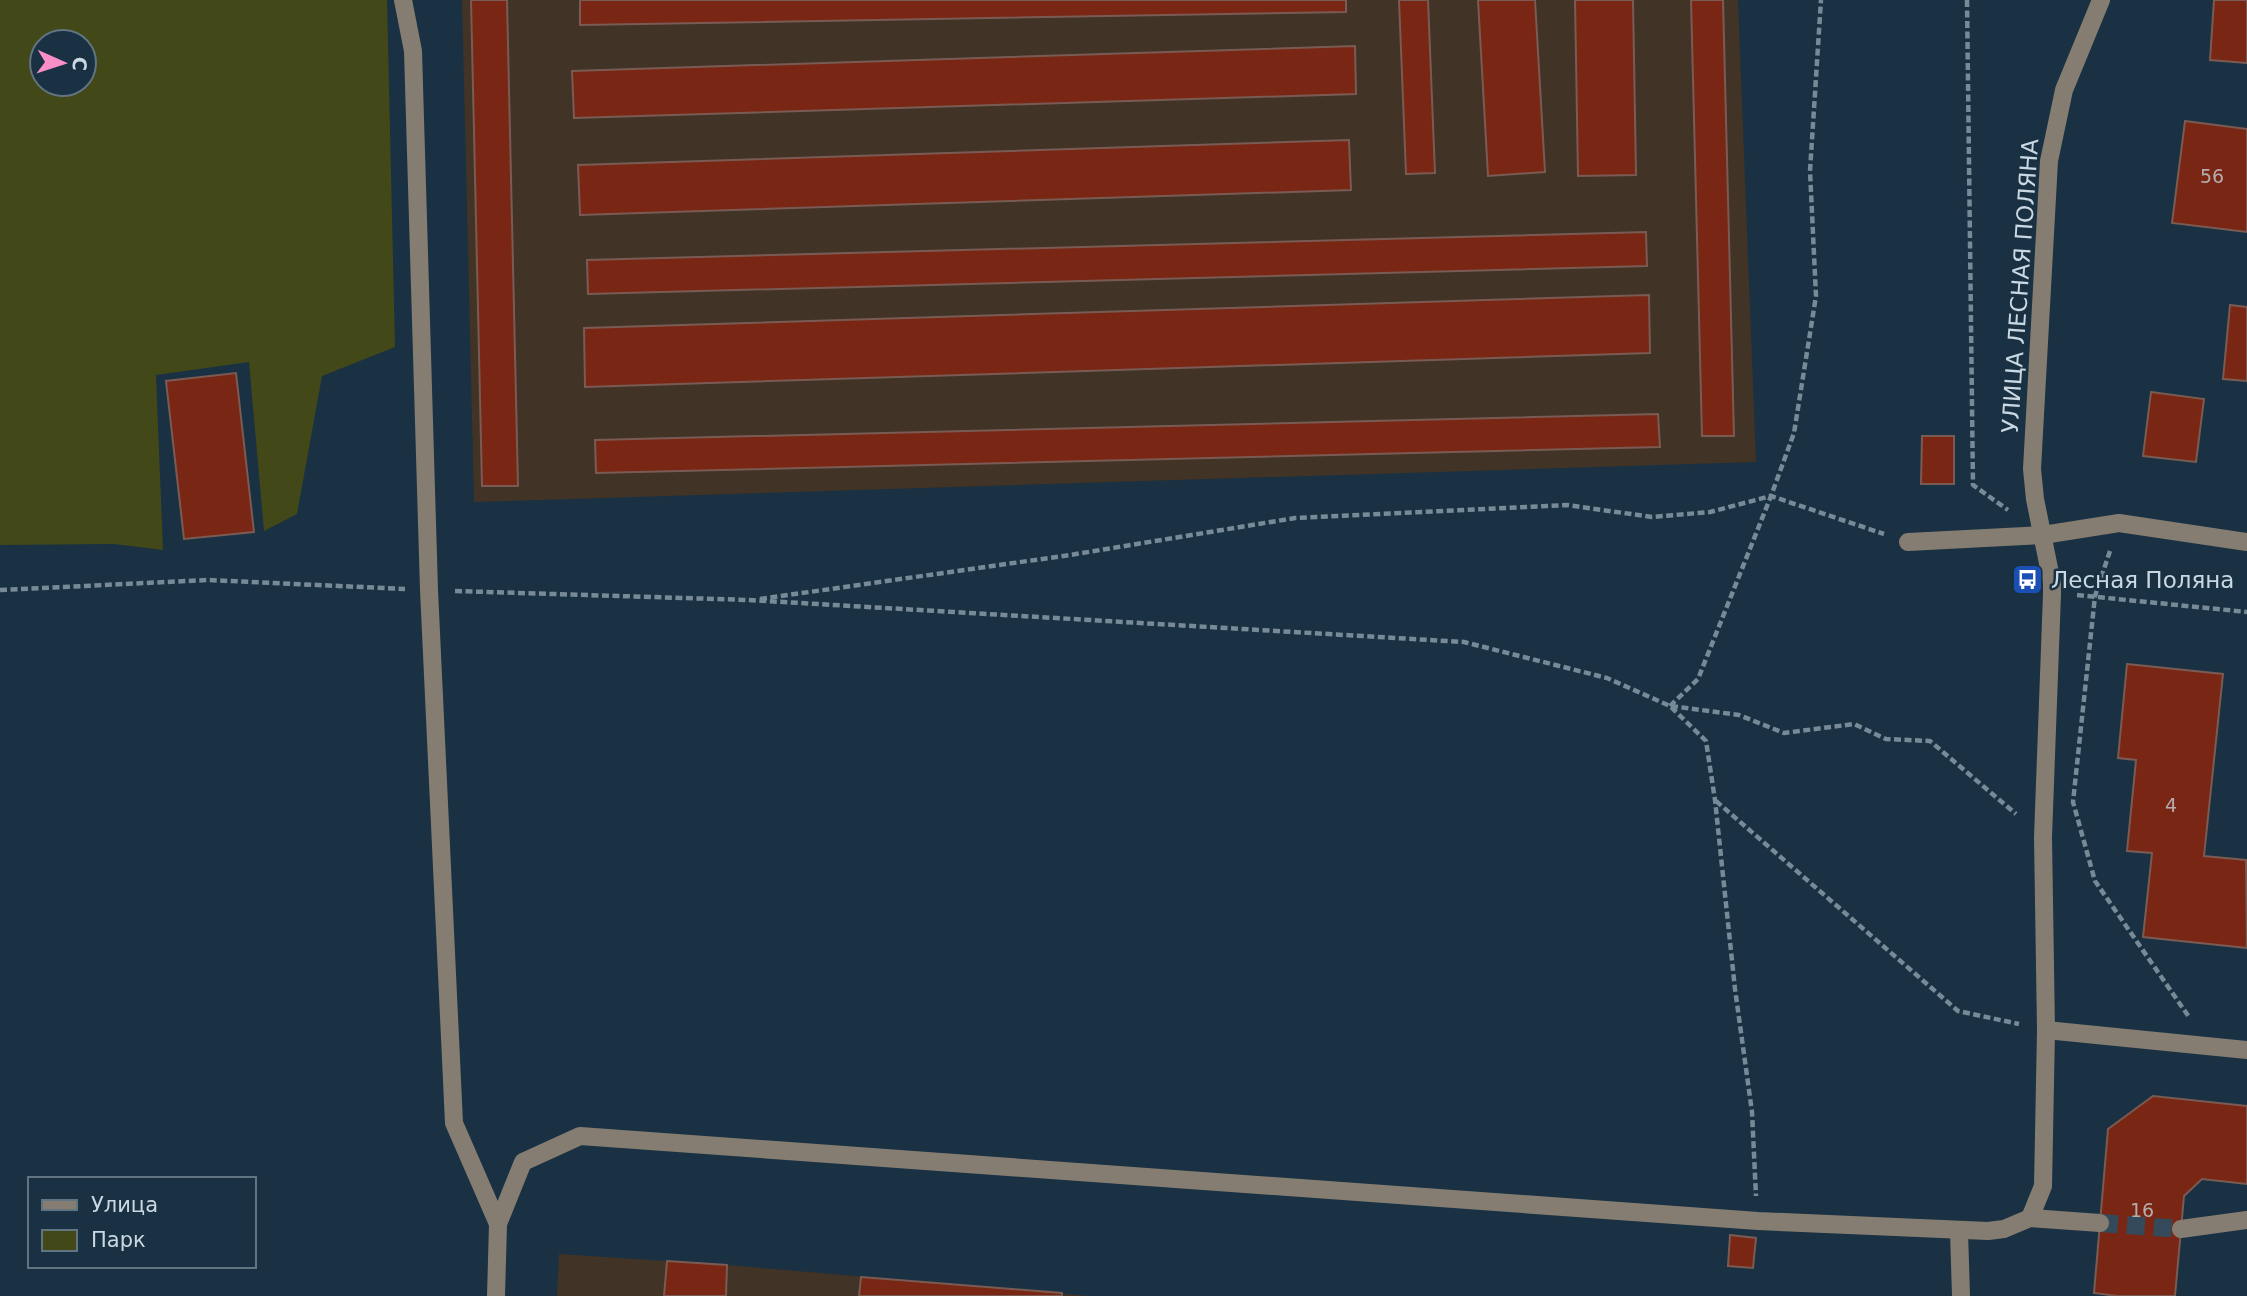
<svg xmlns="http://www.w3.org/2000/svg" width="2247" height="1296" viewBox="0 0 2247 1296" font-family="'DejaVu Sans',sans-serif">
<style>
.industrial{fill:#413326}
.green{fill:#434819;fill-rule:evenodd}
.building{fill:#792714;stroke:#7a5b53;stroke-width:2}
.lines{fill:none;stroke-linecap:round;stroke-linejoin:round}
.minor-tunnel{stroke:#344a5a;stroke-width:18;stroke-dasharray:18 9;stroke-linecap:butt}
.path{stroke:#778a98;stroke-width:4.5;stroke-dasharray:7 3.5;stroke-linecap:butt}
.minor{stroke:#857d72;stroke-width:18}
.labels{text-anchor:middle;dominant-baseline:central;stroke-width:5;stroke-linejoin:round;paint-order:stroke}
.number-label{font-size:19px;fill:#b6acaf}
.street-label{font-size:23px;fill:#cad8e3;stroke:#193142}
.poi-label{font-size:23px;fill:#cad8e3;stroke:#193142;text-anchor:start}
</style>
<rect width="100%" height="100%" fill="#193142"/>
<g class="industrial">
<path d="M462,0h1276l18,462 -1282,40z"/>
<path d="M559,1254l168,11 362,31h-532z"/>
</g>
<path class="green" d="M0,0h387l8,347 -73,29 -25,138 -33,17 -15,-169 -93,13 7,175 -49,-6 -114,1zM42,42h42v42h-42z"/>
<g class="building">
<path d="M471,0h36l11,486h-36z"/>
<path d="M580,0h766v12l-766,13z"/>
<path d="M1399,0h29l7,173 -29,1z"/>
<path d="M1478,0h57l10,172 -57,4z"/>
<path d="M1575,0h58l3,175 -58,1z"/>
<path d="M1691,0h32l11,436h-32z"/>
<path d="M2214,0h33v63l-37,-3z"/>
<path d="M1355,46l1,48 -782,24 -2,-47z"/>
<path d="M2185,121l62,8v103l-75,-9z"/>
<path d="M1349,140l2,50 -771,25 -2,-50z"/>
<path d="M1646,232l1,34 -1059,28 -1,-34z"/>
<path d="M1649,295l1,58 -1065,34 -1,-59z"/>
<path d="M2230,305l17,2v74l-24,-2z"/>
<path d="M236,373l18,159 -70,7 -18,-158z"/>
<path d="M2151,392l53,7 -8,63 -53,-6z"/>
<path d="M1658,414l2,33 -1064,26 -1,-33z"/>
<path d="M1922,436h32v48h-33z"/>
<path d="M2127,664l96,10 -19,182 42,4 1,88 -104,-11 9,-84 -25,-2 9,-91 -18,-2z"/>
<path d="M2153,1096l94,10v78l-45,-5 -18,17 -9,100h-58l-23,-3 14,-164z"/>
<path d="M1730,1235l26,3 -3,30 -25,-2z"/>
<path d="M667,1261l60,4 -1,31h-62z"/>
<path d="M861,1277l201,16v3h-203z"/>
</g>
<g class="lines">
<path class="minor-tunnel" d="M2100,1223l81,6"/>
<g class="path">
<path d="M1967,0l6,485 35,25"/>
<path d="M2110,551l-15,45 -22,206 22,79 94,136"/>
<path d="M0,590l208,-10 197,9"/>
<path d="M455,591l294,9 715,42 143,36 63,28 36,35 9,59 20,189 17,123 4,84"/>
<path d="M2077,595l170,17"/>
<path d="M760,599l310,-44 225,-37 272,-13 85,12 58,-5 61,-16 113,38"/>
<path d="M1670,706l28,-27 73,-183 23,-63 22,-137 -6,-125 11,-171"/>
<path d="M1671,706l68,9 45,18 70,-9 32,15 44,2 86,73"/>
<path d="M1716,801l242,210 61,13"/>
</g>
<g class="minor">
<path d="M403,0l10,51 16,539 25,533 44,101"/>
<path d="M1908,542l135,-7 76,-12 128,19"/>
<path d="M2046,1030l201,20"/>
<path d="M2030,1218l13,-32 3,-156 -3,-193 9,-243v-11l-17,-84 -3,-30 17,-308 15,-71 37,-90"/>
<path d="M2181,1229l66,-9"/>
<path d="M1959,1231l2,65"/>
<path d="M496,1296l2,-72 25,-62 57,-26 1178,85 230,10 16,-2 26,-11 70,5"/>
</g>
</g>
<defs>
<symbol id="bus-square" viewBox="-11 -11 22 22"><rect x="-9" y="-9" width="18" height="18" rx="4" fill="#1a4fb4" stroke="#193142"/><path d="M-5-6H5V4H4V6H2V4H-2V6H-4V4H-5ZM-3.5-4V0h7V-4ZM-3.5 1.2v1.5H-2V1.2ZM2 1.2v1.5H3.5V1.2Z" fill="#fff"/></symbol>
</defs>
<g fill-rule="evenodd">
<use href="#bus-square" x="2010" y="562" width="35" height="35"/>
</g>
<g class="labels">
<g class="number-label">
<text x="2212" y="176">56</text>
<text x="2171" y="805">4</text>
<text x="2142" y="1210">16</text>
</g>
<g class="street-label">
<text transform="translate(2020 286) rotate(-86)">УЛИЦА ЛЕСНАЯ ПОЛЯНА</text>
</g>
<g class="poi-label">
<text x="2051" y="580">Лесная Поляна</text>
</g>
</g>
<rect x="28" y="1177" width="228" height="91" fill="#193142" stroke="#607482" stroke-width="2"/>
<rect x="42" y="1200" width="35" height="10" fill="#857d72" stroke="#607482" stroke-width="2"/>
<text x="91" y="1212" font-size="21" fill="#cad8e3">Улица</text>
<rect x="42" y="1230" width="35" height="21" fill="#434819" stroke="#607482" stroke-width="2"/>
<text x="91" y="1247" font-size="21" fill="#cad8e3">Парк</text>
<g transform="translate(63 63) rotate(93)"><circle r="33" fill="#193142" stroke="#607482" stroke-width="2"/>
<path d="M0-5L12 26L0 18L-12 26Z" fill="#fa8fc7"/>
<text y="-10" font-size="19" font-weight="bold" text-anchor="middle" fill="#cad8e3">С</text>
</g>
</svg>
